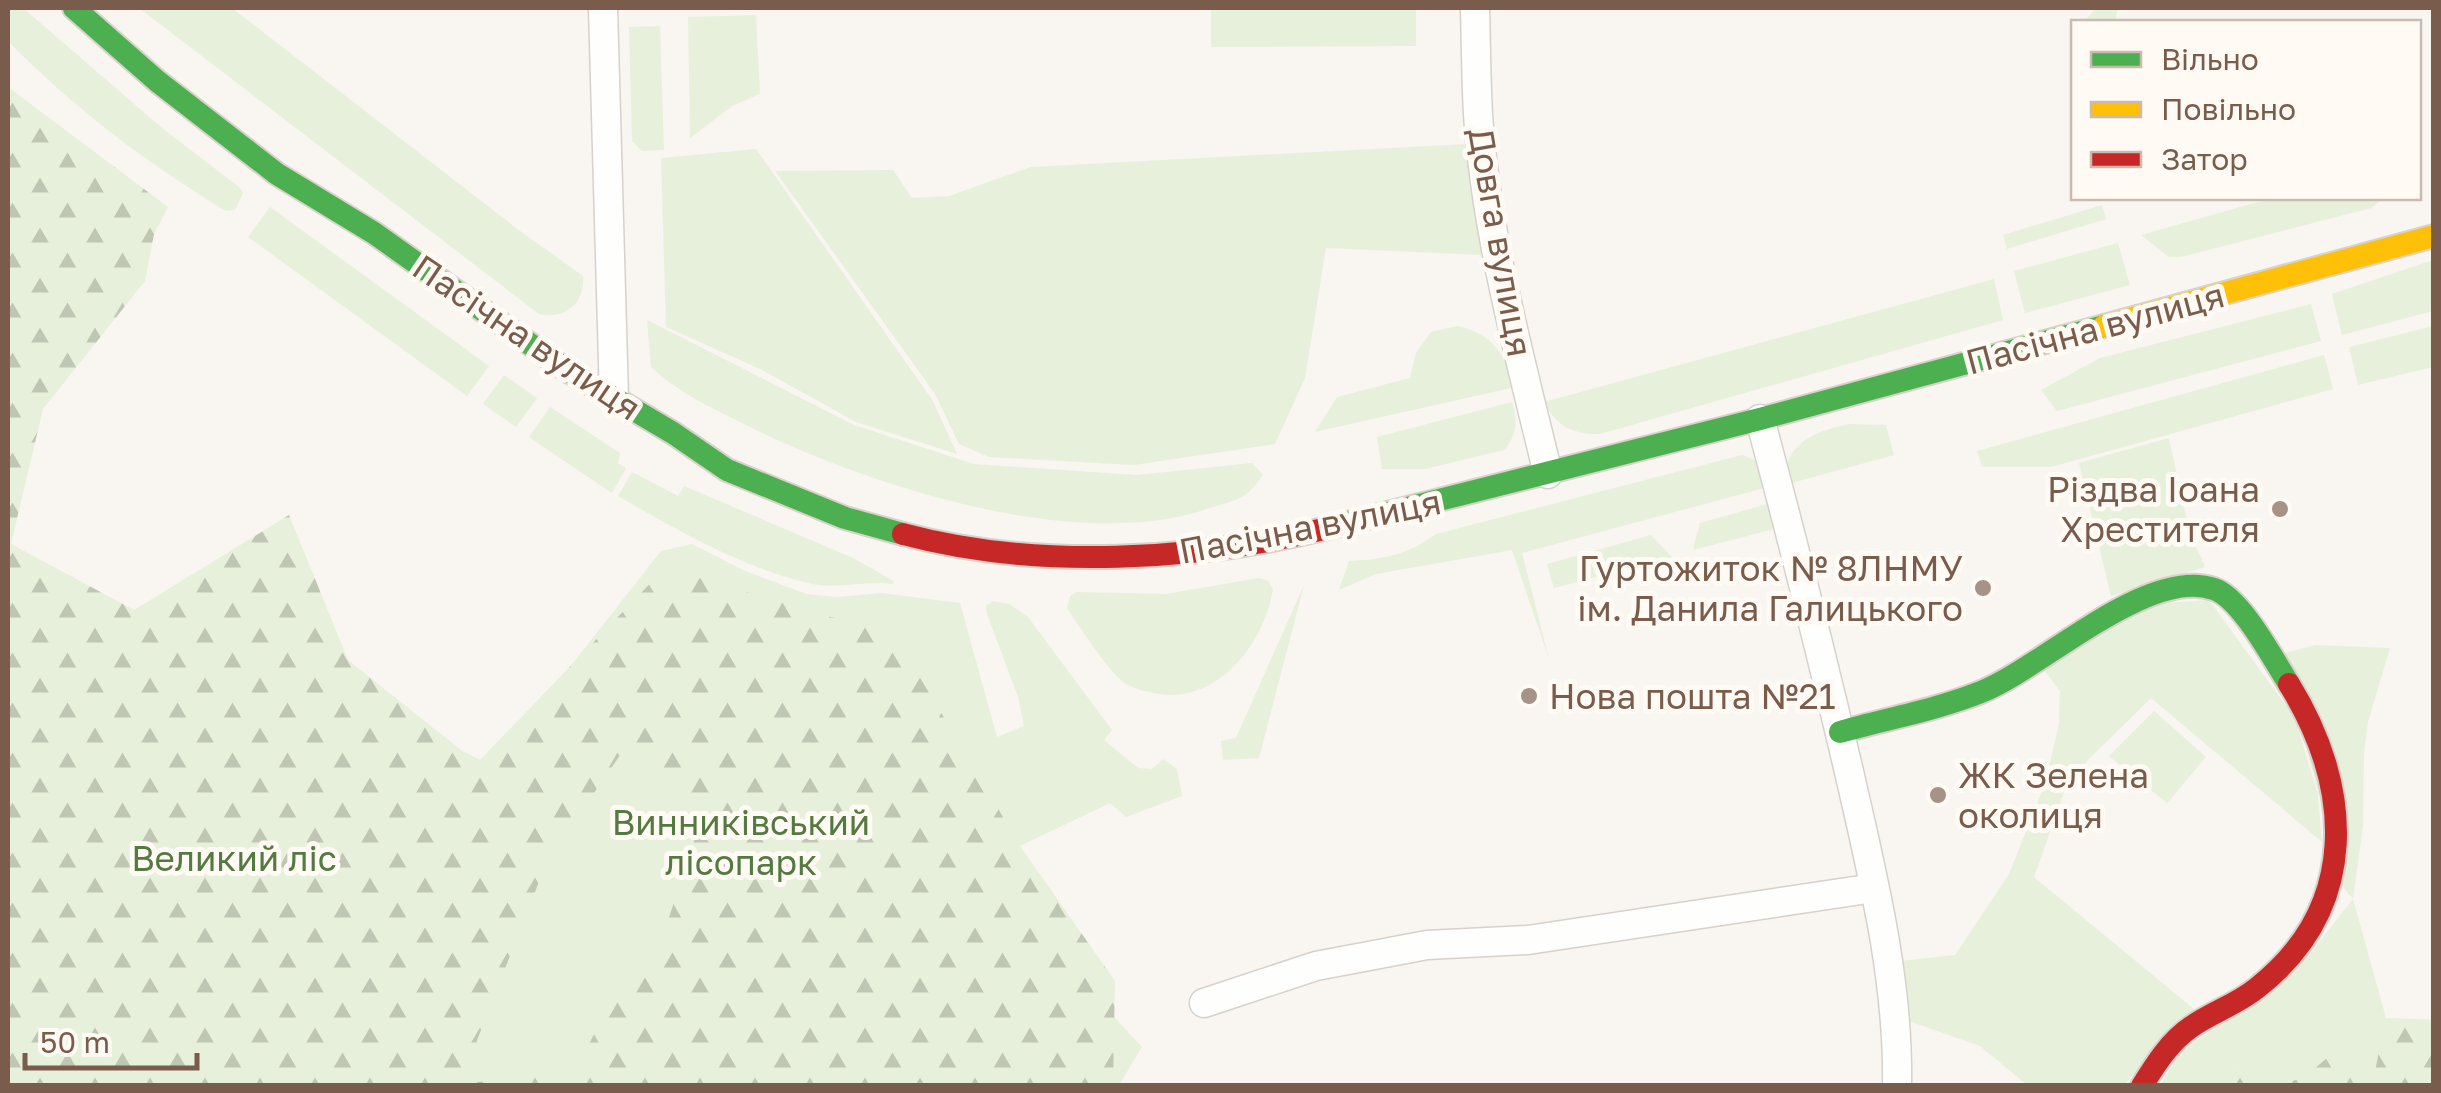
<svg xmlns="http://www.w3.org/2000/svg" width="2441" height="1093" viewBox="0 0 2441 1093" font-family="'Golos Text',sans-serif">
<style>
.green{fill:#e7f0db}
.forest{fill:url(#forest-firs);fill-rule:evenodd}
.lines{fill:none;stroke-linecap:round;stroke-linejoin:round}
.street-casing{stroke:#d7d1cb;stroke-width:31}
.fast-casing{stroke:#d9d2cb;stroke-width:26}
.slow-casing{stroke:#d9d2cb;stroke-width:26}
.jam-casing{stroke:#d9d2cb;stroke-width:26}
.street{stroke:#fefefd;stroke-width:28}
.fast{stroke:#4caf50;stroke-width:22}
.slow{stroke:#ffc107;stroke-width:22}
.jam{stroke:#c62828;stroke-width:22}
.poi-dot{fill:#a69286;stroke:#fffaf3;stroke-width:4}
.labels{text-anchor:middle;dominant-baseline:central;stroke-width:10;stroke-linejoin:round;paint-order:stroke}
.street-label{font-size:35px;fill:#7a5c4d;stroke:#fffaf3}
.poi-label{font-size:35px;fill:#7a5c4d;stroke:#fffaf3;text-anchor:end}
.park-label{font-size:35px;fill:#537a41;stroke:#fffaf3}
</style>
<defs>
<pattern id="forest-firs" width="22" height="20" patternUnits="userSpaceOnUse" patternTransform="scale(2.5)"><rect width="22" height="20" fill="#e7f0db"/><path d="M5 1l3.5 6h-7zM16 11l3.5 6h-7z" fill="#c0c6b4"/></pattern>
</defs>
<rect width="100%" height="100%" fill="#f9f5f0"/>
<g class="green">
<path d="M8,8h15l139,120 77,59 4,6 -8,17 -9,1c-81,-49 -152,-103 -218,-170z"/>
<path d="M139,8h93l284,220 67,48c2,27 -17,44 -44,38z"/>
<path d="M1211,8h205v38l-205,1z"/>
<path d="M2096,8h32l-11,3 -2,11h-31z"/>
<path d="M756,15l4,79 -28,12 -42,32 -2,-121z"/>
<path d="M660,26l4,124 -22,1 -10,-10 -3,-114z"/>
<path d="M1467,144l15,111 -156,-7 -21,130 -30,66 -141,21 -145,-8 -30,-13 -24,-50 -160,-223 118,-1 19,28 37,-2 82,-29z"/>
<path d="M756,149l177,252 24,53 -101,-32 -96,-53 -94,-42 -5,-169z"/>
<path d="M2272,198h112l-13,10 -190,49h-12l-28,-22z"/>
<path d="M2102,205l4,14 -99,30 -4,-14z"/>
<path d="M270,207l219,159 -22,30 -219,-159z"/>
<path d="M2118,243l12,42 -105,28 -11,-42z"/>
<path d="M2433,260v51l-91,24 -10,-41z"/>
<path d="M1994,279l9,41 -403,114c-28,0 -43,-7 -56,-32z"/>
<path d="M2311,304l10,37 -264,70 -16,-21 59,-32z"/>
<path d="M647,320l207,105 120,39 163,11 115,-12 11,12c-18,26 -26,24 -56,34 -132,45 -346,-25 -467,-87 -32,-16 -62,-30 -89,-55z"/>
<path d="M1457,326c34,7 51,28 54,62l-196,44 22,-35 73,-19 6,-25 15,-21z"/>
<path d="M2433,326v41l-75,18 -9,-38z"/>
<path d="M2324,355l9,34 -282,78h-69l-5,-16z"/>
<path d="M504,375l33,23 -21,29 -33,-23z"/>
<path d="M1512,402c6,19 5,33 -8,48l-79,19h-43l-5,-32z"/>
<path d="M550,407l70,46 -2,10 8,5 -14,25 -83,-56z"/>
<path d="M1850,424l36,1 8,30 -106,29c-9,-40 30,-54 62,-60z"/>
<path d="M2169,438l20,93 16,36 -94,29 -32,-133z"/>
<path d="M1742,455l18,7 8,25 -246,66 27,106 -37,-109 -136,24 -37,16 10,-29c33,-1 61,-7 87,-27z"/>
<path d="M632,472l46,24 6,-10 169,72 41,23 -1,3c-27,-4 -58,6 -85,-1 -67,-16 -131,-53 -190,-87z"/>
<path d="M1771,503l7,25 -85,22 7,-27z"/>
<path d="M1651,535l21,22 -118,31 -7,-24z"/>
<path d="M692,544l51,26 63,24 31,3 45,-4 78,10 37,134 27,-11 -6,-29 -31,-83 -1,-8 7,-5 16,3 19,13 84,113 -8,10 34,28 14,1 11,-10 14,10 5,27 -56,21 -16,-14 -90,43 -35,-57 116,214 41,44 -23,38 -802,1 175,-320 169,-215z"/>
<path d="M1259,578l9,3 5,8c-8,52 -53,114 -113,105 -12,-2 -27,-5 -37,-12 -16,-13 -44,-56 -56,-74l3,-12 7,-4 89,2z"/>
<path d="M1304,585l-45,173 -36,2 -2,-19 15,-3z"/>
<path d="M2209,600l86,118 23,77 4,47 -171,-144 -63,62 -23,30 -31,87 161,133 -71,75h-97l-47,-39 -80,-28 -9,-56 64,-7 54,-81 37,-93 13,-58 1,-32 -16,-21 103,-66z"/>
<path d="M2315,645l75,3 -22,74 -4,31 -1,73 -10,73 33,119 47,2v59l-142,2 -64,-18 -20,22 -47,1 18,-31 130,-99 45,-57 -9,-11 -63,-234z"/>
<path d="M2154,711l52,46 -39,46 -58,-47z"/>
</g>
<g class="forest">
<path d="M8,87l160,120 -14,27 -9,47 -102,128 -32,135 123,66 155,-95 59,145 113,90 19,10 185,-192 166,49 62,14 127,215 95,135 -2,104h-1105zM625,748l80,60 -50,152 -50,53 -30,58 -115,13 87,-223z"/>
<path d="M2386,1018l47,2v65h-226l20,-22 65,18 12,-3 24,-21 47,14z"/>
</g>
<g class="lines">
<defs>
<g id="street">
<path d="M603,8l11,390"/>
<path d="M1475,8c1,35 1,71 3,106 8,122 42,243 70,360"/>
<path d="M1760,419c32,119 62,237 90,357 23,101 49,205 47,310"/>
<path d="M1204,1003l112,-37 111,-21 101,-5 346,-52"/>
</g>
<g id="fast">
<path d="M74,8l83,73 120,93 97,59 191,136 108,64 54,37 118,48 58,16"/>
<path d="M1332,527l428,-108 344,-93"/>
<path d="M1840,732c46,-13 96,-22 141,-40 61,-24 167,-126 233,-103 27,9 59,70 75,95"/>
</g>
<path id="slow" d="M2104,326l330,-90"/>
<g id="jam">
<path d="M903,534c134,36 294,27 429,-7"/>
<path d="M2142,1086c13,-21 28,-45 49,-59 21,-15 45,-22 66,-39 103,-81 96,-200 32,-304"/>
</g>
</defs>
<use href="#street" class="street-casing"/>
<use href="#fast" class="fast-casing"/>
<use href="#slow" class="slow-casing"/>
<use href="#jam" class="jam-casing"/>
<use href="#street" class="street"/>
<use href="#fast" class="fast"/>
<use href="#slow" class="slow"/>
<use href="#jam" class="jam"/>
</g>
<g class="poi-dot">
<circle cx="2280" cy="509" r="10"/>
<circle cx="1983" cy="588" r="10"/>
<circle cx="1529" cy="696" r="10"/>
<circle cx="1938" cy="795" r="10"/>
</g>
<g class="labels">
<g class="street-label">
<text transform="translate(1501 242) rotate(80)">Довга вулиця</text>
<text transform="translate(2095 328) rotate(-15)">Пасічна вулиця</text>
<text transform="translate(527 337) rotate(34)">Пасічна вулиця</text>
<text transform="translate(1310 526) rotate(-11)">Пасічна вулиця</text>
</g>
<g class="poi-label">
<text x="2260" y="489">Різдва Іоана<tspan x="2260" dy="40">Хрестителя</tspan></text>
<text x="1963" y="568">Гуртожиток № 8ЛНМУ<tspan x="1963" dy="40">ім. Данила Галицького</tspan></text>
<text x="1549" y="696" text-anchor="start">Нова пошта №21</text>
<text x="1958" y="775" text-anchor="start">ЖК Зелена<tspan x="1958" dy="40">околиця</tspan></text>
</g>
<g class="park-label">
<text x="741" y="822">Винниківський<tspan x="741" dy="40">лісопарк</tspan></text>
<text x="234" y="858">Великий ліс</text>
</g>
</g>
<rect width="2441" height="1093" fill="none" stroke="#7a5c4d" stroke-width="20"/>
<rect x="2071" y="20" width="350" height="180" fill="#fffaf3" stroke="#cabbb1" stroke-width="2.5"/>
<rect x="2091" y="52" width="50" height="15" fill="#4caf50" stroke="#cabbb1" stroke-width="2.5"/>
<text x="2161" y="70" font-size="30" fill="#7a5c4d">Вільно</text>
<rect x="2091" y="102" width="50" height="15" fill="#ffc107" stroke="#cabbb1" stroke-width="2.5"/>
<text x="2161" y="120" font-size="30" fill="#7a5c4d">Повільно</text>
<rect x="2091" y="152" width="50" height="15" fill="#c62828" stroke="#cabbb1" stroke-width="2.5"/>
<text x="2161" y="170" font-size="30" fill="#7a5c4d">Затор</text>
<path d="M25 1053v15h172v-15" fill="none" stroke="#7a5c4d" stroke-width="5"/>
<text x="40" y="1053" font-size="30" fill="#7a5c4d" stroke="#fffaf3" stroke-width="8" paint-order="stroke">50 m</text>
</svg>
